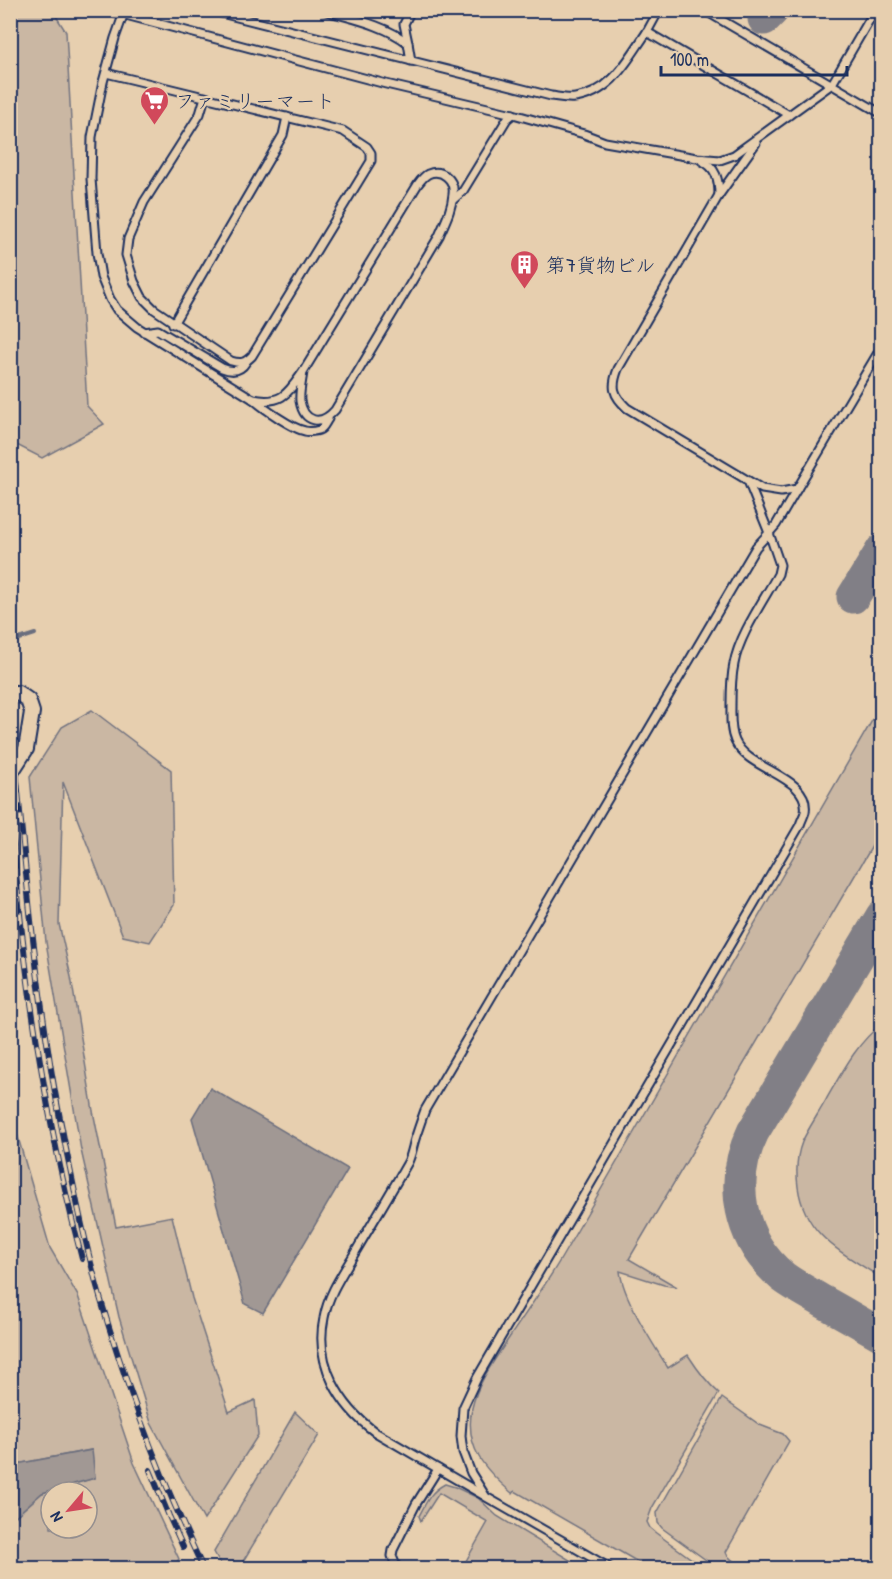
<svg xmlns="http://www.w3.org/2000/svg" width="892" height="1579" viewBox="0 0 892 1579" font-family="'Patrick Hand','Klee One',sans-serif">
<style>
.green{fill:#cab7a3;stroke:#727380;stroke-width:1.5;fill-rule:evenodd}
.water{fill:#a19894;stroke:#6b6e7e;stroke-width:1.5}
.lines{fill:none;stroke-linecap:round;stroke-linejoin:round}
.stream{stroke:#6b6e7e;stroke-width:4}
.taxiway{stroke:#817f86;stroke-width:33}
.service-casing{stroke:#1b2f5e;stroke-width:11}
.minor-casing{stroke:#1b2f5e;stroke-width:18}
.service{stroke:#e7cfaf;stroke-width:7}
.minor{stroke:#e7cfaf;stroke-width:14}
.rail-casing{stroke:#1b2f5e;stroke-width:6}
.rail{stroke:#e7cfaf;stroke-width:4;stroke-dasharray:11;stroke-linecap:butt}
.labels{text-anchor:middle;dominant-baseline:central;stroke-width:4.5;stroke-linejoin:round;paint-order:stroke}
.poi-label{font-size:20px;fill:#1b2f5e;stroke:#e7cfaf;text-anchor:start}
</style>
<rect width="100%" height="100%" fill="#e7cfaf"/>
<filter id="ink" filterUnits="userSpaceOnUse"><feTurbulence type="fractalNoise" baseFrequency=".0167" numOctaves="2"/><feDisplacementMap in="SourceGraphic" scale="12" xChannelSelector="R" yChannelSelector="G"/><feConvolveMatrix kernelMatrix="1 2 1 2 8 2 1 2 1" color-interpolation-filters="sRGB"/></filter>
<g filter="url(#ink)">
<g class="green">
<path d="M10,11h26l20,5 10,16 21,374 17,18 -62,34 -31,-16v-3z"/>
<path d="M881,705v126l-252,428 48,28 -13,-2 -44,-14c3,27 33,73 48,97l20,-13c9,14 18,27 31,38l-67,115 -5,14 3,6 6,5 48,35h-49l-17,-6 -123,-71 -2,3c-28,-24 -49,-46 -41,-86 6,-27 24,-50 39,-73 19,-28 38,-55 55,-85 105,-181 210,-363 315,-545z"/>
<path d="M92,710l79,60 3,135 -24,37 -27,-6 -60,-154 -4,142 12,53 22,134 23,116 56,-11 20,82 37,114 26,-12 3,35 -54,85 -53,-97 -32,-106 -38,-167 -35,-208 -16,-165 32,-50z"/>
<path d="M881,1025v253c-37,-25 -76,-41 -83,-91 -2,-15 -2,-30 4,-45 7,-15 17,-29 25,-44 14,-24 31,-57 54,-73z"/>
<path d="M10,1093l3,27 37,128 28,48 56,167 45,96 -6,9h-162v-48l31,-27 53,-15 -4,-28 -80,15zM51,1492h36v36h-36z"/>
<path d="M722,1398l38,27 23,9 6,7 -63,111c3,9 14,12 21,16h-30l-55,-40 -4,-5 -1,-10z"/>
<path d="M295,1412l24,23 -80,133h-16l-9,-16z"/>
<path d="M445,1484l10,3 23,11 19,18 86,52h-121l26,-46 -49,-29 -18,28 -2,-5c8,-15 11,-24 26,-32z"/>
</g>
<g class="water">
<path d="M210,1088l138,81 -85,144 -18,-9 -53,-186z"/>
<path d="M92,1450l3,28 -53,15 -31,27v-55z"/>
</g>
<g class="lines">
<path class="stream" d="M10,642l25,-8"/>
<g class="taxiway">
<path d="M764,19l9,-9"/>
<path d="M853,597l29,-47"/>
<path d="M882,916l-129,216c-25,51 -14,108 30,145 12,9 26,16 39,24 20,11 40,23 60,34"/>
</g>
<defs>
<g id="service">
<path d="M107,10l279,74 127,30 71,20 21,8 92,16 23,2 14,-5 98,-71 43,-74"/>
<path d="M125,10l-10,28 -12,44 -11,55 -1,42 6,74 4,24 9,22 7,11 20,17 116,72c10,9 40,30 52,32 4,1 11,0 14,-1 5,-2 6,-7 9,-11"/>
<path d="M209,10l342,86c8,1 16,3 24,2 37,-5 53,-39 72,-66l142,83"/>
<path d="M323,10c30,9 60,14 85,33l3,18"/>
<path d="M704,10l178,104"/>
<path d="M647,32l12,-22"/>
<path d="M408,43l-4,-19 7,-14"/>
<path d="M106,73l237,58 24,16 4,6v8l-119,195c-7,7 -11,8 -21,5l-77,-52 -12,-12 -8,-16 -8,-26 2,-16 16,-37 56,-88 5,-17"/>
<path d="M756,143l-37,52 -101,174c-7,18 -5,26 9,39l135,81 19,3 16,-3 85,-143"/>
<path d="M702,161c14,6 17,19 17,34"/>
<path d="M453,200l10,-9 44,-72 6,-5"/>
<path d="M173,324l110,-189 4,-18"/>
<path d="M144,332l14,-2 64,38c10,4 18,4 24,-6"/>
<path d="M253,399c29,6 35,-6 50,-27l115,-188c3,-4 6,-8 10,-10 14,-6 27,6 25,20 -1,15 -8,28 -14,42l-104,174c-14,16 -31,13 -35,-9 -1,-9 2,-20 3,-29"/>
<path d="M483,1495l-108,-63c-35,-26 -61,-68 -51,-114 4,-23 17,-42 29,-62 18,-31 37,-62 55,-94 4,-8 5,-18 8,-26 3,-9 6,-18 9,-26l331,-563 13,-14 -21,-52"/>
<path d="M397,1568l-5,-12 1,-6 23,-46 22,-35"/>
<path d="M610,1568l-124,-71 -15,-24 -8,-21 -2,-16 2,-28 14,-30 323,-553c1,-4 4,-9 5,-13 6,-36 -57,-41 -70,-71 -5,-11 -4,-24 -4,-36 0,-14 0,-27 3,-41 5,-29 30,-64 44,-90l2,-9 -11,-32 7,-8 21,-36"/>
</g>
<path id="minor" d="M10,693h8l10,7 4,12 -6,37 -16,25"/>
</defs>
<use href="#service" class="service-casing"/>
<use href="#minor" class="minor-casing"/>
<use href="#service" class="service"/>
<use href="#minor" class="minor"/>
<defs>
<g id="rail">
<path d="M10,706c11,114 20,229 38,343 6,43 15,86 24,129 8,40 17,80 28,119 27,93 62,184 103,271"/>
<path d="M10,803c3,31 5,61 8,92 12,122 33,245 64,364"/>
<path d="M150,1470l19,46 14,31"/>
</g>
</defs>
<use href="#rail" class="rail-casing"/>
<use href="#rail" class="rail"/>
</g>
</g>
<defs>
<symbol id="supermarket-pin" viewBox="-11 -11 22 30"><path d="M0 17L-7.5 6A9.5 9.5 0 1 1 7.5 6Z" fill="#d1495b" stroke="#e7cfaf"/><path d="M-6-5.5h2.5l.6 2H6L4.5 2H-2.5L-4.4-4H-6ZM-1.5 3.2a1.3 1.3 0 1 0 .1 0ZM3 3.2a1.3 1.3 0 1 0 .1 0Z" fill="#fff"/></symbol>
<symbol id="building-pin" viewBox="-11 -11 22 30"><path d="M0 17L-7.5 6A9.5 9.5 0 1 1 7.5 6Z" fill="#d1495b" stroke="#e7cfaf"/><path d="M-4-6H4V6H1V3H-1V6H-4ZM-2.5-4.3h1.7v1.8h-1.7ZM.8-4.3h1.7v1.8H.8ZM-2.5-1h1.7V.8h-1.7ZM.8-1h1.7V.8H.8Z" fill="#fff"/></symbol>
</defs>
<g fill-rule="evenodd">
<use href="#supermarket-pin" x="138" y="84" width="33" height="45"/>
<use href="#building-pin" x="508" y="248" width="33" height="45"/>
</g>
<g class="labels">
<g class="poi-label">
<text x="175" y="100">ファミリーマート</text>
<text x="546" y="264">第7貨物ビル</text>
</g>
</g>
<rect width="892" height="1579" fill="none" stroke="#e7cfaf" stroke-width="36"/>
<rect x="18" y="18" width="856" height="1543" fill="none" stroke="#1b2f5e" stroke-width="2" filter="url(#ink)"/>
<g transform="translate(69 1510) rotate(241)"><circle r="28" fill="#e7cfaf" stroke="#958f8f" stroke-width="1.5"/>
<path d="M0-4.5L10 22L0 15L-10 22Z" fill="#d1495b"/>
<text y="-9" font-size="16" font-weight="bold" text-anchor="middle" fill="#1b2f5e">N</text>
</g>
<path d="M661 66v9h186v-9" fill="none" stroke="#1b2f5e" stroke-width="3"/>
<text x="670" y="66" font-size="18" fill="#1b2f5e" stroke="#e7cfaf" stroke-width="4.5" paint-order="stroke">100 m</text>
</svg>
